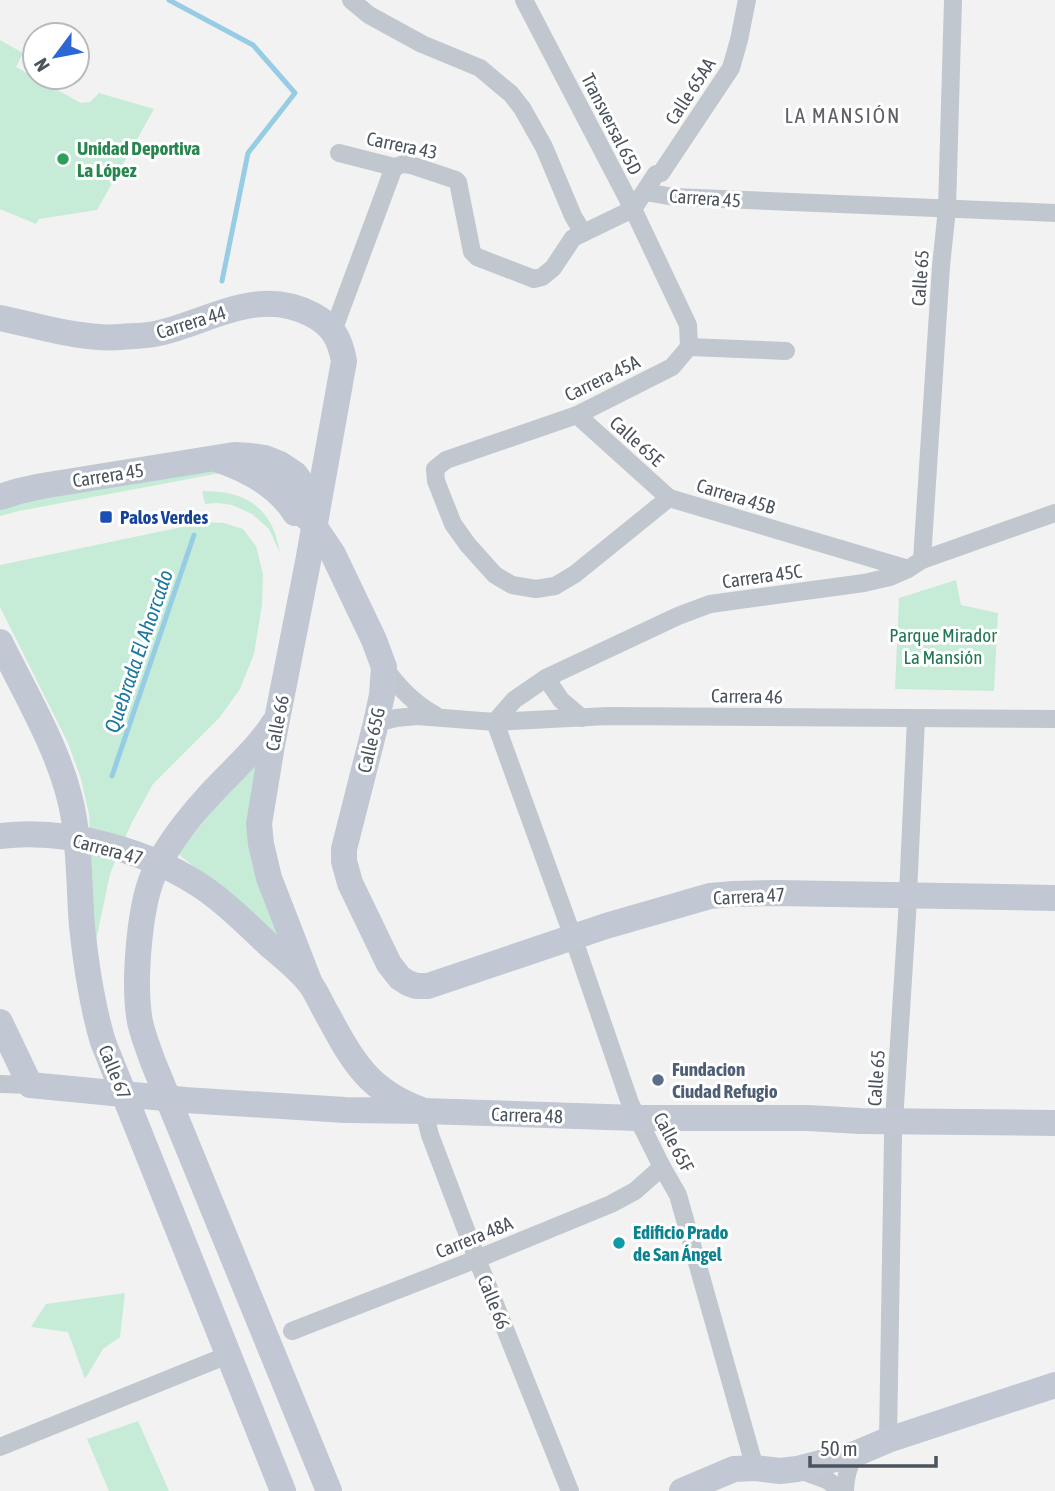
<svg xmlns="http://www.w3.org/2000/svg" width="1055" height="1491" viewBox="0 0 1055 1491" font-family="'Asap Condensed',sans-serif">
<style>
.green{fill:#c6ecd7}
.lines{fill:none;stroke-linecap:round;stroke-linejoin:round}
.stream{stroke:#97cde4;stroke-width:5}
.street{stroke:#c1c7ce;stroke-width:18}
.secondary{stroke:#c1c8d3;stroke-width:26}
.leisure-dot{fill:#2e9e5b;stroke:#fff;stroke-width:2.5}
.transit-dot{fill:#1a4fb4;stroke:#fff;stroke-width:2.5}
.service-dot{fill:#5c6f8a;stroke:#fff;stroke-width:2.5}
.culture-dot{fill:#0f9aa8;stroke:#fff;stroke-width:2.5}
.labels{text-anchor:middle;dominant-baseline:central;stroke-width:6;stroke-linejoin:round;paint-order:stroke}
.street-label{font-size:19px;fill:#4b535d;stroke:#fff}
.leisure-label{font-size:19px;font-weight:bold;fill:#27864d;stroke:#fff;text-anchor:start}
.transit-label{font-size:19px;font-weight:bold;fill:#164399;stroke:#fff;text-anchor:start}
.park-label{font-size:19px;fill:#227854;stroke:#fff}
.service-label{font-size:19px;font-weight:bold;fill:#4e5e75;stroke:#fff;text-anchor:start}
.culture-label{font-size:19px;font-weight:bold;fill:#0d838f;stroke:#fff;text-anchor:start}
.neighbourhood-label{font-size:21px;letter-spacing:2px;fill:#5f6166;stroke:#fff}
.water-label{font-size:21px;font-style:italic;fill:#1c799f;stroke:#fff}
</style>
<rect width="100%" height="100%" fill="#f3f2f2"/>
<g class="green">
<path d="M0,40l23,13 -7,14 65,36 9,-1 9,-9 55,16 -57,101 -58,9 -3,5 -36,-15z"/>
<path d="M219,469l7,3 -207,39 -19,5v-10z"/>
<path d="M202,491c30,0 55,6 70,35 4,8 6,18 8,27l-11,-24 -17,-15 -20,-9 -14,-2 -13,1z"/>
<path d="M206,522l18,1 19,6 13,17 7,28 -1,31 -8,49 -14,35 -20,28 -67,67 -22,40 -21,50 -16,76 -5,-136 -8,-35 -13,-36 -68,-136v-42z"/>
<path d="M956,580l5,25 37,8 -4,78 -99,-2 4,-91z"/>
<path d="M255,758l24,181 -65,-57 -36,-28z"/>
<path d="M125,1293l-5,44 -17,12 -18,30 -17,-47 -37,-5 15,-23z"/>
<path d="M138,1421l31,70h-60l-22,-52z"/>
</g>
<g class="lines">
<g class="stream">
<path d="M169,0l84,45 42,48 -47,60 -26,128"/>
<path d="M112,776l82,-241"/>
</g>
<g class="street">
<path d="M351,0l18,15 53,29 58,24 31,26 11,14 22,39 29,69 10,17"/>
<path d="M524,0l109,209 55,116 1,22"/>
<path d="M339,153l55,14 10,-3 7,1 45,15 2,2 14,70 5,5 57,22 8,-2 11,-9 20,-30 60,-29 23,-35 5,-1 70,-105 8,-28 8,-40"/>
<path d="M645,192l29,5 381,16"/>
<path d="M333,331l61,-164"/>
<path d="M689,347l97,4"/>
<path d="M577,415l92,83 239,71"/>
<path d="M669,498l-94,76 -20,12 -19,3 -24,-4 -17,-10 -27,-30 -15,-21 -17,-43 -1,-12 11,-9 131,-45 95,-48 17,-20"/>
<path d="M922,560l19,-294 6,-57 6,-209"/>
<path d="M384,667c14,20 29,36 51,48"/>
<path d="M546,678l15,22 21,18"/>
<path d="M495,722l78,215 57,166 32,64 16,28 77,273"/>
<path d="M495,722l19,-22 32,-22 132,-62 32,-12 154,-21 26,-6 18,-8 14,-9 133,-47"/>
<path d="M376,723l20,-5 21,-2 78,6 113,-6 447,3"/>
<path d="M0,1084l30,1"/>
<path d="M424,1111l6,24 47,124 93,232"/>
<path d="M292,1331l185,-72 134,-55 24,-13 27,-24"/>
<path d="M888,1440l5,-303 14,-221 9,-197"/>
<path d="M0,1447l228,-92"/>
<path d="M797,1469l30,11 15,11"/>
<path d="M845,1491c0,-14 3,-24 10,-37"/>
</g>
<g class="secondary">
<path d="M0,318c38,8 83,22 121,19 12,-1 26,-1 38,-4 52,-12 99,-47 154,-18 20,11 27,24 31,46l-36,201 -36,183 -13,79 2,20 8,34 40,103"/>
<path d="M219,460c29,10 59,26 76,53"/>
<path d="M0,497l19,-6 23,-5 167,-27 25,-4 17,1 14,2 15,6 15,10 10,14 4,12 4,18"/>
<path d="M285,499l25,21 23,34 41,86 10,27 -2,28 -6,28 -32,126v12l6,22 39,81 11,14 8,5 8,3h12l178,-60 104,-30 23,-2 43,-1 279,5"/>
<path d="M0,642c27,55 65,117 74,177 6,36 5,72 8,107 4,39 10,79 21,116l180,449"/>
<path d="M274,723c-17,27 -47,52 -68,76 -19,21 -37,44 -50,70 -17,33 -22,110 -17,147 2,16 9,31 14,46l176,429"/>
<path d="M0,836c68,-8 152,15 208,55 21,15 41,35 60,53 13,11 28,23 39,36 8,8 13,22 19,32 25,46 41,78 93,97"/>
<path d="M0,1022l30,63 155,15 160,10 79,1 213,7h171l52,3 195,2"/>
<path d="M682,1491l52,-22 21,-1 25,3 17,-2 58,-15 33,-14 167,-55"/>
</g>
</g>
<circle class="leisure-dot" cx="63" cy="159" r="7"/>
<rect class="transit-dot" x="99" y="510" width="14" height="14" rx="3.5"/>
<circle class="service-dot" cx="658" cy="1080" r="7"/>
<circle class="culture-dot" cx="619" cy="1243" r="7"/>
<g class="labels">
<g class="street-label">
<text transform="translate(690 91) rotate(-57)">Calle 65AA</text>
<text transform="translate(612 124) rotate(63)">Transversal 65D</text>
<text transform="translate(402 145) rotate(12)">Carrera 43</text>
<text transform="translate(705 198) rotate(4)">Carrera 45</text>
<text transform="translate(920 278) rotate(-86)">Calle 65</text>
<text transform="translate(191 322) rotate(-17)">Carrera 44</text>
<text transform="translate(602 378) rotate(-26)">Carrera 45A</text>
<text transform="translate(637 441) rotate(42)">Calle 65E</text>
<text transform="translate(108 475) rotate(-9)">Carrera 45</text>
<text transform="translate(736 496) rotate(17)">Carrera 45B</text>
<text transform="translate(762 576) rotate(-8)">Carrera 45C</text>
<text transform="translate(747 696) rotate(1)">Carrera 46</text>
<text transform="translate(277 723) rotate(-79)">Calle 66</text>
<text transform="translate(371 740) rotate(-77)">Calle 65G</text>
<text transform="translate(108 849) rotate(15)">Carrera 47</text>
<text transform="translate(749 896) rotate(-3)">Carrera 47</text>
<text transform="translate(115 1072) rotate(68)">Calle 67</text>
<text transform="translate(876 1078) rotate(-86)">Calle 65</text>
<text transform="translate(527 1115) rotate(2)">Carrera 48</text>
<text transform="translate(674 1142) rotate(62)">Calle 65F</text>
<text transform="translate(474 1237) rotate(-22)">Carrera 48A</text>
<text transform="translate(494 1302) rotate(68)">Calle 66</text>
</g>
<g class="leisure-label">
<text x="77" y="148">Unidad Deportiva<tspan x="77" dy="22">La López</tspan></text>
</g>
<g class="transit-label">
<text x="120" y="517">Palos Verdes</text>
</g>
<g class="park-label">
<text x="943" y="635">Parque Mirador<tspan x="943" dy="22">La Mansión</tspan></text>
</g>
<g class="service-label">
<text x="672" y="1069">Fundacion<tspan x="672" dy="22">Ciudad Refugio</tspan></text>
</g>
<g class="culture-label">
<text x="633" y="1232">Edificio Prado<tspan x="633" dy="22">de San Ángel</tspan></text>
</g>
<g class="neighbourhood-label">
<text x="843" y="115">LA MANSIÓN</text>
</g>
<g class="water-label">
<text transform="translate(138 651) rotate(-71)">Quebrada El Ahorcado</text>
</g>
</g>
<g transform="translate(56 56) rotate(238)"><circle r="33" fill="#ffffff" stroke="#b7babe" stroke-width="2"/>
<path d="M0-5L12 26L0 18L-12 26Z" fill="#2d67d3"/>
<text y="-10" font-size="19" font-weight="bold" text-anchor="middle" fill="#4b535d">N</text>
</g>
<path d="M810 1456v10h126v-10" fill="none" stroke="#4b535d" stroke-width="3.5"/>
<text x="820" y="1456" font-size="21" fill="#4b535d" stroke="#ffffff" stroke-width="5" paint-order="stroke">50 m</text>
</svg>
